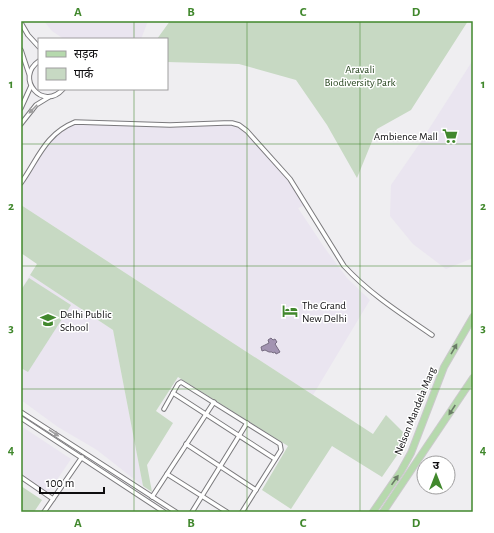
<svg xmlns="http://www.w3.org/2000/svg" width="494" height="533" viewBox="0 0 494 533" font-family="'Alegreya Sans','Noto Sans Devanagari',sans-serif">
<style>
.built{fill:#eae5f0}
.green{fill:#c7d9c3}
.water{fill:#a394b2;stroke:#766c81}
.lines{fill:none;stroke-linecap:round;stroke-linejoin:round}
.street-casing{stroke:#7b7a7d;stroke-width:5.5}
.primary-casing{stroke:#cacaca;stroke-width:8}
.street{stroke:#fff;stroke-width:3.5}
.primary{stroke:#b6d9ad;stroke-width:6}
.oneway{fill:#9f9e9f}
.oneway2{fill:#6a7d66}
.grid{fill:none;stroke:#41882d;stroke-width:1;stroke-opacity:0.55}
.labels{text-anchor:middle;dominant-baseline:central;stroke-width:3;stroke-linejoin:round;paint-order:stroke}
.park-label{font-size:11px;fill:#1d3d14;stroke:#fff}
.poi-label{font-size:11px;fill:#0e0d0f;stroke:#fff;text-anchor:start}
.street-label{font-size:11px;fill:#0e0d0f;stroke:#fff}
.neatline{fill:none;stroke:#41882d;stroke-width:1.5}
.grid-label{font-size:13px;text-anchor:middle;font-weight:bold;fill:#41882d}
</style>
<rect width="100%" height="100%" fill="#efeef1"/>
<g class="built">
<path d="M44,21h104l-7,18h-77l-12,-8z"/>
<path d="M473,60v198l-27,11 -33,-25 -23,-28 1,-31 29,-42z"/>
<path d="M90,121l142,2 21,14 39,46 14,22 -8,3 26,39 23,31 23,22 -57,95 -292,-190v-23l34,-49 20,-11z"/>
<path d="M30,275l83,55 30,156 -46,-36 -39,-23 -37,-27v-111z"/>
<path d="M21,426l50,33 -23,34 -27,-19z"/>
</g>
<g class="green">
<path d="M170,21h298l-57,89 -34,19 -20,49 -30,-53 -31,-45 -57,-16 -72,-2v-23h-10z"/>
<path d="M21,205l352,229 13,-19 23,23 -27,39 -50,-31 -41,63 -29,-19 26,-44 -110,-69 -22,34 17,12 -26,42 5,27 -9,-6 -30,-156 -83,-55 7,-11 -16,-11z"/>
<path d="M29,278l42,27 -43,67 -7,-4v-78z"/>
<path d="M21,486l21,14 -8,12h-13z"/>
</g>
<path class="water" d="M271,338l2,2 2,-1 2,3 -2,2 5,8 -4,2 -1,-2 -2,1 -1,-1h-3l-4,-2 -3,1 -1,-4 8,-4 -1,-3z"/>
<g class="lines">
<defs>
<g id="street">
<path d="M21,23l7,12 11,12"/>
<path d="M21,50l8,24"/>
<path d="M39,61c-25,17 4,51 24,28"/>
<path d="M21,108l10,-22"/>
<path d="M21,124l15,-19 13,-8"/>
<path d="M21,183c17,-24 24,-49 54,-61l95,3 54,-2h8l7,2 8,6 43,48 54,87c26,28 56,47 88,69"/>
<path d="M173,393l102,66"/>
<path d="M164,409l14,-25 3,-2 99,62 1,6 -39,62"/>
<path d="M21,412l155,100"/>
<path d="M21,418l143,94"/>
<path d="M186,444l70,46"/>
<path d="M167,474l60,38"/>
<path d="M21,477l32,22"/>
<path d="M152,497l62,-95"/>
<path d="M44,512l38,-55"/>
<path d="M192,512l55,-89"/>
</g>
<g id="primary">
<path d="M373,512l28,-41 10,-18 33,-86 29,-50"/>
<path d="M383,512l90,-134"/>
</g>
</defs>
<use href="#street" class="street-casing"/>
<use href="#primary" class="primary-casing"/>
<use href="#street" class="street"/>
<use href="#primary" class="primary"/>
</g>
<defs><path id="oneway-solid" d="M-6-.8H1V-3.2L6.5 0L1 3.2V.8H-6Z"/></defs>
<g class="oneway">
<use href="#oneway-solid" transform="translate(33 109) rotate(134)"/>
<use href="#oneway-solid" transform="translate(54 433) rotate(33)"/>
</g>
<g class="oneway2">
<use href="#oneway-solid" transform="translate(454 349) rotate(-60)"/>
<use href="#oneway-solid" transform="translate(452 410) rotate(123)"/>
<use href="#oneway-solid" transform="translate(395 480) rotate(-55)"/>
</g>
<path class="grid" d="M134,21v18M247,21v491M360,21v491M134,89v423M21,144h452M21,266h452M21,389h452"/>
<defs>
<symbol id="supermarket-bare" viewBox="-9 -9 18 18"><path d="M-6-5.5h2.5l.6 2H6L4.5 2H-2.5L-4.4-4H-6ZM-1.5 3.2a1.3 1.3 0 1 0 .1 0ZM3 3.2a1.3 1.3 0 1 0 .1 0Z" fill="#41882d" stroke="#fff" stroke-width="2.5" paint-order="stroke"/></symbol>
<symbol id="hotel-bare" viewBox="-9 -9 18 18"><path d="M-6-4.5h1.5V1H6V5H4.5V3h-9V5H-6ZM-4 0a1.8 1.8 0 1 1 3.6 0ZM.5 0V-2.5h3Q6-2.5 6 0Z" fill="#41882d" stroke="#fff" stroke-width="2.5" paint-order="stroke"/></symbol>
<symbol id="school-bare" viewBox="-9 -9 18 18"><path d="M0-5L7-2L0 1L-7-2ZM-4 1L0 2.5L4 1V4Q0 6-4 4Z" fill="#41882d" stroke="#fff" stroke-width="2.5" paint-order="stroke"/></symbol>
</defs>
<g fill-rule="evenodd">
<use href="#supermarket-bare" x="439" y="125" width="22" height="22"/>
<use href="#hotel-bare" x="279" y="300" width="22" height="22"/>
<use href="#school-bare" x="37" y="309" width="22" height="22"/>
</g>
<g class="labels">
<g class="park-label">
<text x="360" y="69">Aravali<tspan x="360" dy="13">Biodiversity Park</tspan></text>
</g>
<g class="poi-label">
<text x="438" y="136" text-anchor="end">Ambience Mall</text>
<text x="302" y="305">The Grand<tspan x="302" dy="13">New Delhi</tspan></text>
<text x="60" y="314">Delhi Public<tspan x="60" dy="13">School</tspan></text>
</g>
<g class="street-label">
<text transform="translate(415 411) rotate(-68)">Nelson Mandela Marg</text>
</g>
</g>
<rect width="494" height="533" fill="none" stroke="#ffffff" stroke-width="44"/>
<rect x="38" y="38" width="130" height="52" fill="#ffffff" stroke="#9f9e9f"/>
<rect x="46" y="51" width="20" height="6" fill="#b6d9ad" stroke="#9f9e9f"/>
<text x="74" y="58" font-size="12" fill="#0e0d0f">सड़क</text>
<rect x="46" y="68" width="20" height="12" fill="#c7d9c3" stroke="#9f9e9f"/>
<text x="74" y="78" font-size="12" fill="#0e0d0f">पार्क</text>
<g transform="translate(436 475)"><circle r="19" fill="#ffffff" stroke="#9f9e9f"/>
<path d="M0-3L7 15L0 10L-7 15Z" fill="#41882d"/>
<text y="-6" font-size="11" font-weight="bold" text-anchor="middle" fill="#0e0d0f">उ</text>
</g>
<path d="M40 487v6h64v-6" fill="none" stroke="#0e0d0f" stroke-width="2"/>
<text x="46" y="487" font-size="12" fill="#0e0d0f" stroke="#ffffff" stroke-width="3" paint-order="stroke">100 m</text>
<rect x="22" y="22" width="450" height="489" class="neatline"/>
<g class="grid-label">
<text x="78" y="16">A</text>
<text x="191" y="16">B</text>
<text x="303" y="16">C</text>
<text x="416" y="16">D</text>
<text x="11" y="88">1</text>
<text x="483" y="88">1</text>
<text x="11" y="210">2</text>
<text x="483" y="210">2</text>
<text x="11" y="332">3</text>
<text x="483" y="332">3</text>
<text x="11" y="454">4</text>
<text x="483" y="454">4</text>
<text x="78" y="527">A</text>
<text x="191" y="527">B</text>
<text x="303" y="527">C</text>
<text x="416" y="527">D</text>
</g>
</svg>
